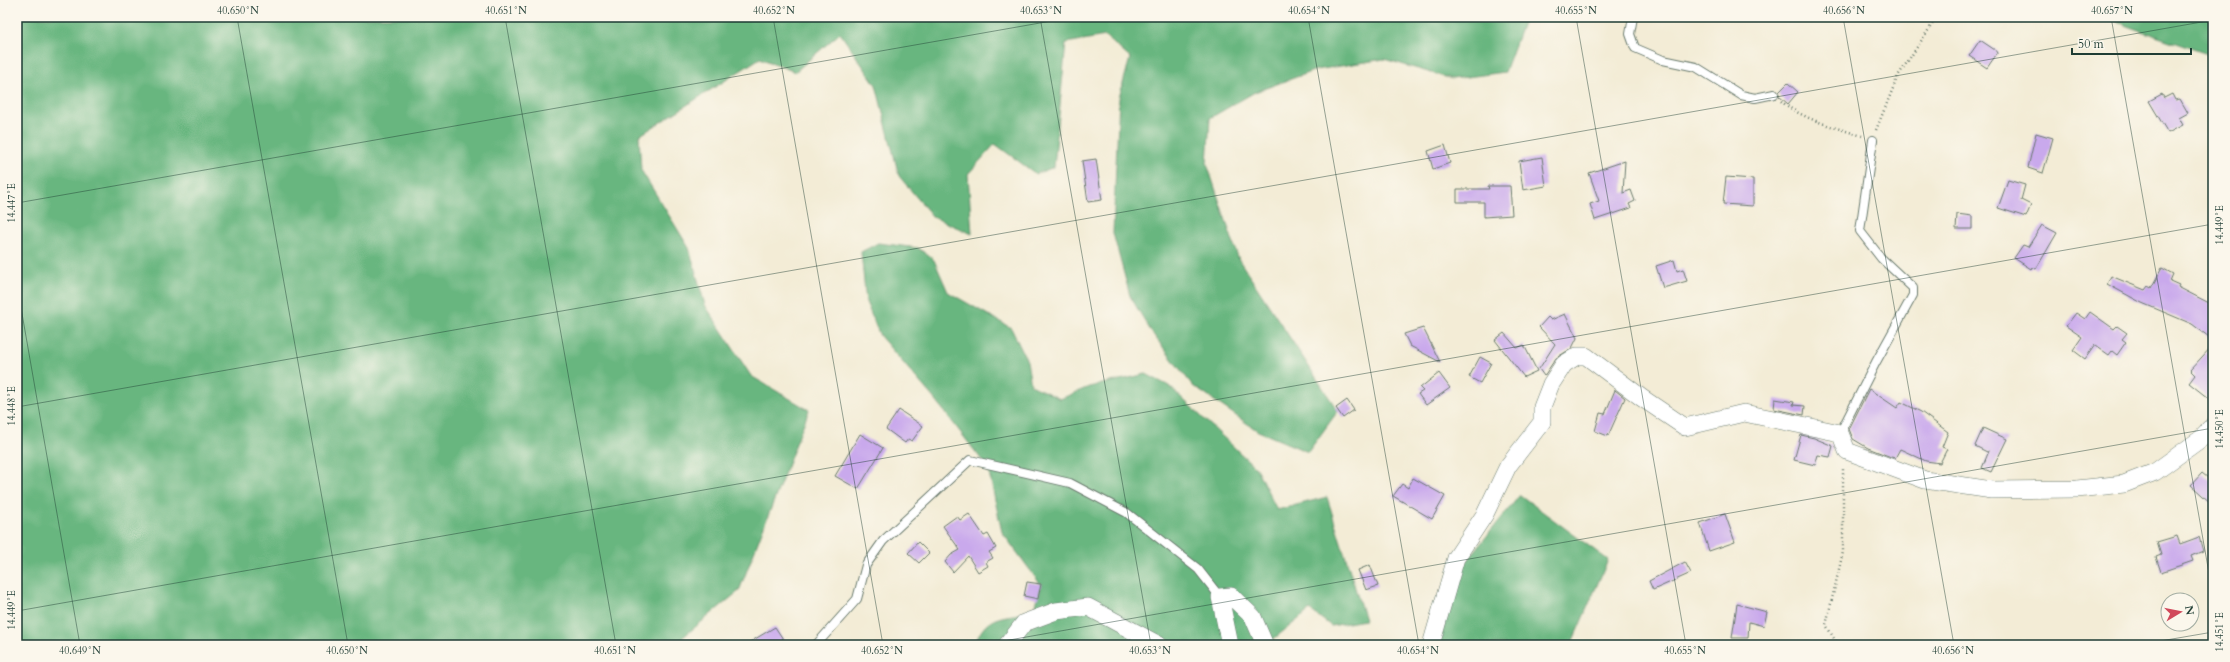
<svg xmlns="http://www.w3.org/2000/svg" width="2230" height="662" viewBox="0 0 2230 662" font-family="Cardo,serif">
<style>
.forest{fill:#68b67f;stroke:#447a5a}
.building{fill:#c9a9ec}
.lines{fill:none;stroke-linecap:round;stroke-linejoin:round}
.service-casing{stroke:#697a6d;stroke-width:10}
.minor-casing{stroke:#697a6d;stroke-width:18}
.path{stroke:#697a6d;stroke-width:2.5;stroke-dasharray:1 3;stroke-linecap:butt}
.service{stroke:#fff;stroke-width:8}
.minor{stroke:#fff;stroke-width:17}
.ticks{fill:none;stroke:#1f3d34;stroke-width:1;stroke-opacity:0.45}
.neatline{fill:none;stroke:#1f3d34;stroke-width:1.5}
.ticks-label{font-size:10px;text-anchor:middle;fill:#1f3d34}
</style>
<rect width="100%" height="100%" fill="#fbf7ec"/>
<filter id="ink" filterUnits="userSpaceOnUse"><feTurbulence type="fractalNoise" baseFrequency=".025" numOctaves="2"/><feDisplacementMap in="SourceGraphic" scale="8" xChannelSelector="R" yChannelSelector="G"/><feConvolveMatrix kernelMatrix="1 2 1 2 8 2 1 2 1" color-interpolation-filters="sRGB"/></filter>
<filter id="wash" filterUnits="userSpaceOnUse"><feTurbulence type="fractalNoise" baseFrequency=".012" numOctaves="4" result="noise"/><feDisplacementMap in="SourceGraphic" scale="16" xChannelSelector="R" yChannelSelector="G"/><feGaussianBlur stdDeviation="0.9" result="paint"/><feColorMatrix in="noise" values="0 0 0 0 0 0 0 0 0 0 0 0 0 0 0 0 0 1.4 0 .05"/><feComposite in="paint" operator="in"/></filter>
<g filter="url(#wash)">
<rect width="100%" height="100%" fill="#f3ecd6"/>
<g class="forest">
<path d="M17,17h1505l2,3 -19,52 -53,7 -68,-20 -68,11 -61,22 -45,26 -3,46 32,96 99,151 -30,41 -50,-21 -65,-45 -41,-53 -22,-37 -17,-63 6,-135 11,-40 -25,-22 -39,7 -12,124 -18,7 -41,-30 -27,30 4,60 -39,-17 -34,-41 -23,-91 -36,-52 -45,39 -35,-14 -121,78 2,34 48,78 16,57 46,71 58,34 -70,181 -56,46 -6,8h-660z"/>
<path d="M2110,17h103v39l-86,-30z"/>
<path d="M878,243l40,5 16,12 14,32 63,36 16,33 4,24 29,14 29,-12 57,-13 23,12 87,82 21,42 50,-13 38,123 -34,6 -21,-16 -39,31 2,4h-299c15,-36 30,-24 61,-36l6,-24 -39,-53 -14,-64 -51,-66 -57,-66 -14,-34 -5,-50z"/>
<path d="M1520,495l88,65 -37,85h-132l8,-37 18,-45z"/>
</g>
<g id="blocks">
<g class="building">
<path d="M1980,40l18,12 -11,16 -18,-12z"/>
<path d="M1788,83l10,9 -10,12 -9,-8v-4z"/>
<path d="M2162,94l2,4 8,-4 3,6 5,-1 8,14 -9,5 4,7 -15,8 -19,-32z"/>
<path d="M2036,133l17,5 -10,35 -15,-5z"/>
<path d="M1445,145l5,18 -17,6 -5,-18z"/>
<path d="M1542,157l4,29 -23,4 -4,-29z"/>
<path d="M1096,159l6,41 -14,2 -6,-41z"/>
<path d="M1625,161l-2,32 8,-3 4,11 -6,3 2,4 -36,12 -5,-16 9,-3 -10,-28z"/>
<path d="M1726,177l27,2v27l-30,-2z"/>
<path d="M2008,180l17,5 -4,15 10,5 -5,12 -28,-9z"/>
<path d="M1488,186h22l2,29 -28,2v-15h-27v-13h32z"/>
<path d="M1957,214l15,2v13h-16z"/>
<path d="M2042,225l15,8 -21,36 -4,-2 -1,2 -17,-11 9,-13 5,2z"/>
<path d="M1674,260l3,11 6,-2 4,12 -24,7 -7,-22z"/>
<path d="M2162,268l11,6 -3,7 9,4 -1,2 35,18v35l-21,-16 -50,-21 -35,-19 4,-8 34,14 3,-4 3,2z"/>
<path d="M2090,312l24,17 3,-3 10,7 -5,6 4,3 -9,13 -5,-4 -3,4 -14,-10 -10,14 -12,-9 9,-13 -16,-11 10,-13 9,6z"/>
<path d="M1565,314l12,24 -5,10 -16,10 -12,18 -5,-7 16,-25 -16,-17 9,-10 3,3z"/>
<path d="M1423,328l17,34 -30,-16 -6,-12z"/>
<path d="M1504,333l13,15 7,-3 13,26 -13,6 -29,-37z"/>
<path d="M2213,345v57l-24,-19 6,-8 -5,-5z"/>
<path d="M1480,357l11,6 -11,20 -11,-6z"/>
<path d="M1439,373l11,15 -24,17 -8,-11 5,-3 -3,-3z"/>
<path d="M1869,389l28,19 4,-6 20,10 27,20 -6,15 5,2 -7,14 -14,-2 -26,-12 -5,9 -4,-1 -23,-9 -15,-9 -4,-10z"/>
<path d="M1615,390l10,8 -17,38 -13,-5 5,-18 5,1z"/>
<path d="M1775,399l19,3 -1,3 12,1 -1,9 -30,-6z"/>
<path d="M1347,400l7,10 -11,8 -7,-10z"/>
<path d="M899,410l24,16 -11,15 -4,-2 -3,4 -19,-14z"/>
<path d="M1983,428l24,11 -16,33 -9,-4 7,-17 -2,1 -12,-6z"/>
<path d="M860,434l23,14 -25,41 -23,-13z"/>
<path d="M1801,435l13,3 19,8 -3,11 -12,-2 -3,10 -21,-5z"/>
<path d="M2202,473l11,9v23l-22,-20z"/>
<path d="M1413,478l32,18 -13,23 -39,-23 9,-12 6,4z"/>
<path d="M969,514l15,22 4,-2 8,14 -7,4 4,6 -7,4 2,4 -10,6 -10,-16 -15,16 -8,-10 6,-7 9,-5 -17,-24 14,-10 3,4z"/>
<path d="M1725,514l10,28 -26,9 -9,-28z"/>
<path d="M2177,536l3,8 19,-7 4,14 -12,5 2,5 -32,11 -5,-15 5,-2 -4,-13z"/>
<path d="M918,542l11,11 -10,10 -11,-10z"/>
<path d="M1685,562l6,11 -38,17 -4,-9z"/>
<path d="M1370,565l8,21 -12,4 -8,-20z"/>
<path d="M1027,582l14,2 -3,15 -14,-3z"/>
<path d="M1737,604l30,8 -3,14 -15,-4 -1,16h-16z"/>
<path d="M775,627l12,18h-42z"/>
</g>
</g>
</g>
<g filter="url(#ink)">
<use href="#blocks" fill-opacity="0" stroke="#697a6d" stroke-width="1"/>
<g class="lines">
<defs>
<g id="service">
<path d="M1633,17l-3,17 5,14 28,12 33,7 45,28 14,3 19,-4"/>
<path d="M1840,433l36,-71 37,-67v-7l-32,-30 -21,-27 13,-91"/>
<path d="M816,645l41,-46 9,-34 17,-24 87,-81 100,23 57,30 71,56 22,28"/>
</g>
<g id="minor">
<path d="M1007,645l17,-22 32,-12 32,-4 71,38"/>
<path d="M1230,645l-10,-48 11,-1 22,21 12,28"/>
<path d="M1431,645l25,-87 29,-44 23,-48 34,-44v-15l9,-23 13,-20 13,-8h9l56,42 43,29 59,-14 96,20 7,18 78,29 67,10 85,-1 47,-5 31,-12 47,-34 11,-12"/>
</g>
</defs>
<use href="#service" class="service-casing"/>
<use href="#minor" class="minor-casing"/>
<g class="path">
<path d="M1781,101c22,19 54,26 81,35"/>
<path d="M1876,130l22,-54 39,-59"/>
<path d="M1838,645l-12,-20 17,-73v-85"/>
</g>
<use href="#service" class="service"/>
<use href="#minor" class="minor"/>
</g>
</g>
<path class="ticks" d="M237,17l111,628M505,17l111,628M773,17l110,628M1040,17l111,628M1308,17l111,628M1576,17l110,628M1843,17l111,628M2111,17l102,579M17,203l1057,-186M17,285l63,360M17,407l2196,-387M17,611l2196,-387M981,645l1232,-217M2137,645l76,-13"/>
<rect width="2230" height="662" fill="none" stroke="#fbf7ec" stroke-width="44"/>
<g transform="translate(2180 612) rotate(80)"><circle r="19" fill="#fbf7ec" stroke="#a3ada2"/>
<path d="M0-3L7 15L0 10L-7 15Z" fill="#d1495b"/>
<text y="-6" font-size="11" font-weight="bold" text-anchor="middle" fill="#1f3d34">N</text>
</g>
<path d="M2072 48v6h119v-6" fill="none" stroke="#1f3d34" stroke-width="2"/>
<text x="2078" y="48" font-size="12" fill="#1f3d34" stroke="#fbf7ec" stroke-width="3" paint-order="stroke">50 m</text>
<rect x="22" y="22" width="2186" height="618" class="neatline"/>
<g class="ticks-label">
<text x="238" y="14">40.650°N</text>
<text x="506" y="14">40.651°N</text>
<text x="774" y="14">40.652°N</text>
<text x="1041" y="14">40.653°N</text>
<text x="1309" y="14">40.654°N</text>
<text x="1576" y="14">40.655°N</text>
<text x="1844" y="14">40.656°N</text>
<text x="2112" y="14">40.657°N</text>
<text transform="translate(11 203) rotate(-90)" y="4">14.447°E</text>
<text transform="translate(2219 225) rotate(-90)" y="4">14.449°E</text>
<text transform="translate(11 406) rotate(-90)" y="4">14.448°E</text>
<text transform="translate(2219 429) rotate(-90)" y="4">14.450°E</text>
<text transform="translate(11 610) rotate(-90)" y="4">14.449°E</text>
<text transform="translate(2219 632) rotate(-90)" y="4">14.451°E</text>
<text x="80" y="654">40.649°N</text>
<text x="347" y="654">40.650°N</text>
<text x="615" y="654">40.651°N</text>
<text x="882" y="654">40.652°N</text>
<text x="1150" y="654">40.653°N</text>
<text x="1418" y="654">40.654°N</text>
<text x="1685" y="654">40.655°N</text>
<text x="1953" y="654">40.656°N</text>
</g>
</svg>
